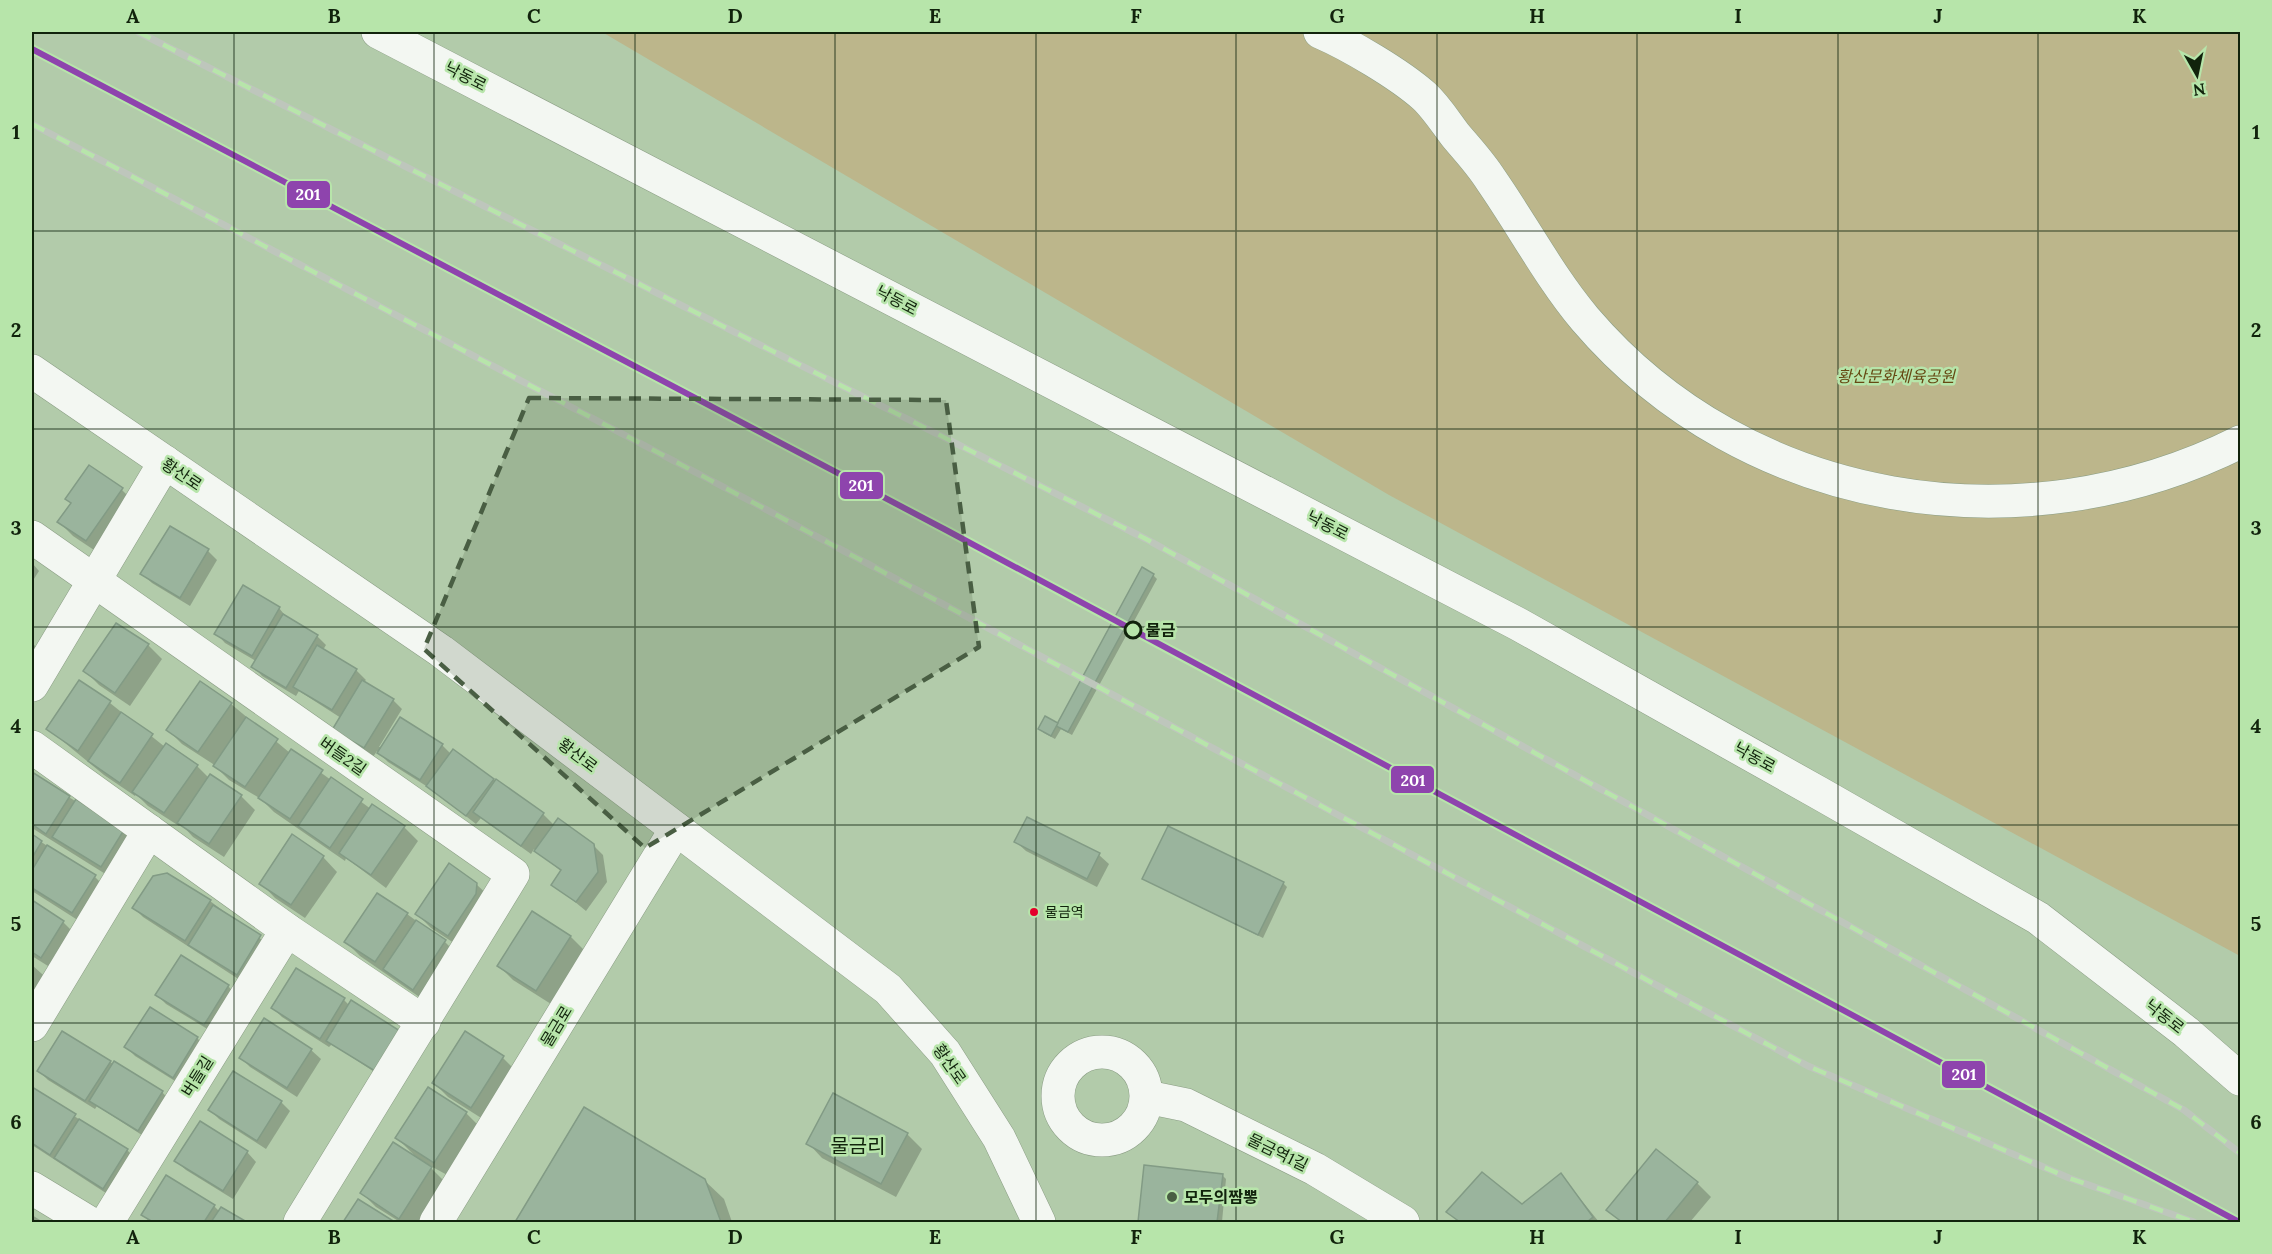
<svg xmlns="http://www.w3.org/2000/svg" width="2272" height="1254" viewBox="0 0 2272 1254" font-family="Lora,'Noto Sans KR',serif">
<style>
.green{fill:#bcb68b}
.shadow{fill:#0003}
.building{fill:#9ab49d;stroke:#829b85;stroke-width:1.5}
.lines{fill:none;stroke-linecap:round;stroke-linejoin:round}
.minor-casing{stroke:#8a9d84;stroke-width:34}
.major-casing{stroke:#8a9d84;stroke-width:34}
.minor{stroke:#f3f7f2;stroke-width:33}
.major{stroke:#f3f7f2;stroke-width:33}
.rail-casing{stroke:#bec6bc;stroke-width:7}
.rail{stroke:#b7e5aa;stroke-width:4.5;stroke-dasharray:14;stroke-linecap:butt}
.rail-1-casing{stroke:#b7e5aa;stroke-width:10}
.rail-1{stroke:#8e44ad;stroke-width:6}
.marked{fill:#495e43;fill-opacity:0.2;stroke:#495e43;stroke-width:4.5;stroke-dasharray:12 8;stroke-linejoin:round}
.grid{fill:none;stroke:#11230c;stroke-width:1.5;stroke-opacity:0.55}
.stop-dot{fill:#b7e5aa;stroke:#11230c;stroke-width:3}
.bus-dot{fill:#e4002b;stroke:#b7e5aa;stroke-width:2}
.poi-dot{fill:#495e43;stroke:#b7e5aa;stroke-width:2}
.labels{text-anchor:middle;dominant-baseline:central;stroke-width:5;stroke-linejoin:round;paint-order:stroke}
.bus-label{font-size:14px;fill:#11230c;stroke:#b7e5aa;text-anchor:start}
.street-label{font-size:16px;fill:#11230c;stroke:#b7e5aa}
.park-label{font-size:16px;font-style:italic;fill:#664913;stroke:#b7e5aa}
.stop-label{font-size:16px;font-weight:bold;fill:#11230c;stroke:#b7e5aa;text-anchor:start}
.poi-label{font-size:16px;font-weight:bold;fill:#11230c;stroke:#b7e5aa;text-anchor:start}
.quarter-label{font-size:20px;fill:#11230c;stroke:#b7e5aa}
.line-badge{stroke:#b7e5aa;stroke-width:2}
.badge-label{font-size:16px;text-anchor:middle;font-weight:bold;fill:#fff}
.neatline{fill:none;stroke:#11230c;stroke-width:2}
.grid-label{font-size:20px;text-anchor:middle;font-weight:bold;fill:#11230c}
</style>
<rect width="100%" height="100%" fill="#b2cbaa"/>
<path class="green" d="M602,32h1638v924l-851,-461z"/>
<g class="shadow">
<path d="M122,490l14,14 -36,50 -27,-18 -14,-14z"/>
<path d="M208,551l9,9 -27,46 -38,-23 -10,-9z"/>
<path d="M32,563l7,8 -7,11z"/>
<path d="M1153,575l4,4 -85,156 -11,-6 -6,10 -11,-6 -4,-4 18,-4z"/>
<path d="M279,608l9,11 29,17 9,9 -3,5 33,20 10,10 -2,2 29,18 9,9 -23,38 63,-2 9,9 3,-3 89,63 11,11 39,20 10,10 4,27 -21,29 -33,-27 9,-12 -28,-23 -3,5 -50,-36 -5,6 -45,-35 -43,-27 -11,-11 -4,6 -30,-18 -2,-21 -42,-27 -3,5 -34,-20 -9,-10 3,-5 -31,-18 -9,-10z"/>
<path d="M32,643l16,15 -16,27z"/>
<path d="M148,645l14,14 -32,47 -31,-21 -14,-14z"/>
<path d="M79,682l31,21 55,44 32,19 12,12 32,18 14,14 -31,47 -31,-20 -12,-13 -2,2 -31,-20 -12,-12 -1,2 -31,-21 -56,-46z"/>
<path d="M231,704l59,49 1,-2 80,58 33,18 14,14 -32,47 -40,-30 -1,3 -71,-49 -13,-13 -32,-19 -16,-16 -31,-20 -14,-14z"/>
<path d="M32,774l91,57 15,14 -23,35 -83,-52z"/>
<path d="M1028,819l71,36 10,9 -12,23 -71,-36 -10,-9z"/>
<path d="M32,836l63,41 14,14 -22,35 -55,-35z"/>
<path d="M323,857l14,15 -32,46 -30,-20 -14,-15z"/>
<path d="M1144,879l139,4 4,4 -24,51z"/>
<path d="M476,884l15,14 -28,51 -32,-21 -14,-14z"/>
<path d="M210,901l60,45 -24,38 -103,-67 -9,-9z"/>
<path d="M32,902l32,21 14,14 -22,34 -24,-15z"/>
<path d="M533,913l38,24 14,14 -34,53 -38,-24 -14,-14z"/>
<path d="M407,914l38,28 14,14 -31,47 -68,-47 -14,-14z"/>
<path d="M181,957l47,29 9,10 -23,37 -48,-29 -9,-9z"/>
<path d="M32,965l20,18 -20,32z"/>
<path d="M344,1000l6,6 35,73 -53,-35 -3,3 -47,-30 -9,-9z"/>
<path d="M150,1009l47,29 10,10 -24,38 -48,-30 -9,-9z"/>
<path d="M465,1034l38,24 14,14 -31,49 -38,-24 -14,-14z"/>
<path d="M311,1050l10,9 -24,38 -47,-30 -9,-9z"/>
<path d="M110,1062l52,30 9,10 -23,37 -51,-33 -2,3 -47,-29 -9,-9z"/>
<path d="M32,1089l95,61 9,9 -24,38 -80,-52z"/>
<path d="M833,1095l74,39 15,15 -26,48 -74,-39 -14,-15z"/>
<path d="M281,1102l9,9 -24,38 -47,-30 -9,-9z"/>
<path d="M585,1109l119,71 20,19 8,23h-215z"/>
<path d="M466,1113l14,14 -31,49 -22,-12 18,18 -25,40h-20l-24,-15 -14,-14 54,-36 -19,-19z"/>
<path d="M200,1123l47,29 9,10 -23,37 -47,-29 -10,-9z"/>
<path d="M1222,1175l4,4 -4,43h-83z"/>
<path d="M1561,1175l38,47h-140l-11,-10 74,-6z"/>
<path d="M1697,1183l14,14 -21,25h-69l-13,-12z"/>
<path d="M358,1201l34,21h-47z"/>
<path d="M214,1206l6,6 2,-3 22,13h-94l-7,-7z"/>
<path d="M32,1215l11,7h-11z"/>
</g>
<g class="building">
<path d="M89,465l34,23 -37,53 -29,-19 14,-19 -6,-4z"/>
<path d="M170,526l39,23 -29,49 -40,-24z"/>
<path d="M1142,567l12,7 -86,158 -12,-6z"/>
<path d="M243,585l37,22 -28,49 -38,-22z"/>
<path d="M283,614l35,21 -32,53 -35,-21z"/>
<path d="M116,623l33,21 -34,49 -32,-22z"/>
<path d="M317,645l40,24 -25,41 -39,-23z"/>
<path d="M79,680l32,21 -33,50 -32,-22z"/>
<path d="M362,680l32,19 -30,49 -32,-18z"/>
<path d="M200,681l32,22 -34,49 -32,-22z"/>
<path d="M121,712l32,22 -33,49 -32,-22z"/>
<path d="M1045,716l13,7 -7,13 -13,-7z"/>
<path d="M246,717l32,22 -33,48 -32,-21z"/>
<path d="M400,717l43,27 -23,36 -43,-27z"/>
<path d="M166,743l32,22 -34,48 -32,-21z"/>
<path d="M291,749l32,21 -33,49 -32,-21z"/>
<path d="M453,749l41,30 -28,37 -40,-30z"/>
<path d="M32,772l38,24 -24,38 -14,-10z"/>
<path d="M210,774l32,21 -33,49 -32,-21z"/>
<path d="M331,777l32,22 -33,49 -32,-22z"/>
<path d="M496,779l48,34 -23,33 -48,-34z"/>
<path d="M76,799l48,31 -23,37 -49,-30z"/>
<path d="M372,804l33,22 -34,49 -32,-22z"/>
<path d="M1027,817l73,36 -13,26 -73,-37z"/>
<path d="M558,818l36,26 4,28 -22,30 -25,-17 10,-15 -27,-19z"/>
<path d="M1168,826l116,56 -26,53 -116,-56z"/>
<path d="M32,834l10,7 -10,17z"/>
<path d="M292,834l32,22 -33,49 -32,-21z"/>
<path d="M47,845l49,30 -24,38 -40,-25v-18z"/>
<path d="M449,863l28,20 -1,11 -28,42 -33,-22z"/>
<path d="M167,873l44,27 -26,41 -53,-33 21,-32z"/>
<path d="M377,893l31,20 -33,49 -31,-20z"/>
<path d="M32,900l32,21 -23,37 -9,-6z"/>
<path d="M213,905l48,30 -24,40 -49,-30z"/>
<path d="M532,911l39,25 -35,55 -39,-25z"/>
<path d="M416,920l30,20 -33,50 -30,-21z"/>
<path d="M181,955l48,30 -25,40 -49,-30z"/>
<path d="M296,968l49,30 -25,41 -49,-31z"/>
<path d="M351,1000l49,31 -25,40 -49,-30z"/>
<path d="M150,1007l48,30 -25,41 -49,-31z"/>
<path d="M264,1018l48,31 -25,39 -48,-30z"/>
<path d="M62,1031l49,30 -26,40 -48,-30z"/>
<path d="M465,1031l39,25 -33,52 -39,-25z"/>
<path d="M114,1061l49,30 -25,40 -49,-30z"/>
<path d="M233,1071l49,30 -25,40 -49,-31z"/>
<path d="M32,1087l44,27 -26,41 -18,-12z"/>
<path d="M428,1087l39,25 -33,51 -39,-25z"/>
<path d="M833,1093l75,40 -27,51 -75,-40z"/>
<path d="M584,1107l121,72 16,43h-206z"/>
<path d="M79,1119l49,30 -25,40 -49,-31z"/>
<path d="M200,1121l48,30 -25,40 -49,-30z"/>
<path d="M393,1142l39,25 -33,52 -39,-26z"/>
<path d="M1656,1149l42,33 -33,40h-43l-16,-12z"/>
<path d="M1144,1165l79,9 -6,48h-79z"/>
<path d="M1482,1172l40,32 39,-31 32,44 -6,5h-127l-14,-10z"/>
<path d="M166,1175l49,30 -11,17h-51l-12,-7z"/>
<path d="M358,1199l37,23h-52z"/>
<path d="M221,1207l26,15h-36z"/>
</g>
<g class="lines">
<defs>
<g id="minor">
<path d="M378,32l1140,592 301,169 219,125 148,114 54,47"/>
<path d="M1320,32c30,13 79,42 104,64 12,11 22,27 32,40 12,14 25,28 35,44 32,46 58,96 94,139 162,190 437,232 655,123"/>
<path d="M32,537l481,337 -213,348"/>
<path d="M32,685l133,-223"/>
<path d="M32,747l255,183 137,92"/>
<path d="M32,1025l117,-194"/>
<circle cx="1102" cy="1096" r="44"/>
<path d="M1147,1097l39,8 129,64 88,53"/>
<path d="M32,1188l56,34"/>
<path d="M107,1222l180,-292"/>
<path d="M436,1222l240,-393"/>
</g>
<path id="major" d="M32,371l409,280 447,338 57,64 54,85 40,84"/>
</defs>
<use href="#minor" class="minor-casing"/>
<use href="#major" class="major-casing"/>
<use href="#minor" class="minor"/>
<use href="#major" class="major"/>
<defs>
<g id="rail">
<path d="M138,32l1008,507 1038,571 56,43"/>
<path d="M32,124l722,379 1054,563 261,112 125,44"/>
</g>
</defs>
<use href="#rail" class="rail-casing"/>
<use href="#rail" class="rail"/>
<defs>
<path id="rail-1" d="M32,49l914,481 1293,692"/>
</defs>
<use href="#rail-1" class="rail-1-casing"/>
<use href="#rail-1" class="rail-1"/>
</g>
<path class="marked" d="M529,398l417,2 33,247 -334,201 -221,-199z"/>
<path class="grid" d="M234,32v1190M434,32v1190M635,32v1190M835,32v1190M1036,32v1190M1236,32v1190M1437,32v1190M1637,32v1190M1838,32v1190M2038,32v1190M32,231h2208M32,429h2208M32,627h2208M32,825h2208M32,1023h2208"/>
<circle class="stop-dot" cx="1133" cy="630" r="8"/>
<circle class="bus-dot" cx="1034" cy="912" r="5"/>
<circle class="poi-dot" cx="1172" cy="1197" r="6"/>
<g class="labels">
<g class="bus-label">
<text x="1045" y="912">물금역</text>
</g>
<g class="street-label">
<text transform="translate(466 76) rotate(27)">낙동로</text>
<text transform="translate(897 300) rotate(28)">낙동로</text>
<text transform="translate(182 474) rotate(34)">황산로</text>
<text transform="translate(1328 525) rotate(27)">낙동로</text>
<text transform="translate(578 755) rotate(37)">황산로</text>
<text transform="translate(343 756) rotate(35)">버들2길</text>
<text transform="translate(1755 757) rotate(29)">낙동로</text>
<text transform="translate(2165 1016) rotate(38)">낙동로</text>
<text transform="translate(556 1026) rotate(-59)">물금로</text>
<text transform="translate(950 1064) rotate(55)">황산로</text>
<text transform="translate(197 1076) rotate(-58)">버들길</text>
<text transform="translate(1278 1152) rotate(26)">물금역1길</text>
</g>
<g class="park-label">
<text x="1896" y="376">황산문화체육공원</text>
</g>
<g class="stop-label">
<text x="1146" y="630">물금</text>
</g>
<g class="poi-label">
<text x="1184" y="1197">모두의짬뽕</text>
</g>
<g class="quarter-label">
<text x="858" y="1145">물금리</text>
</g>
</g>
<g class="line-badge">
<rect x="286" y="180" width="45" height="29" rx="6" fill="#8e44ad"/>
<rect x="839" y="471" width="45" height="29" rx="6" fill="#8e44ad"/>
<rect x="1390" y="765" width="45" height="29" rx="6" fill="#8e44ad"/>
<rect x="1941" y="1060" width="45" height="29" rx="6" fill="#8e44ad"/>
</g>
<g class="badge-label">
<text x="308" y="200">201</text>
<text x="861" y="491">201</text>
<text x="1413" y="786">201</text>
<text x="1964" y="1080">201</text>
</g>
<rect width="2272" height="1254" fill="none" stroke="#b7e5aa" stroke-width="66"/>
<g transform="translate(2197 75) rotate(171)" stroke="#b7e5aa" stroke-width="4.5" paint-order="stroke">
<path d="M0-4.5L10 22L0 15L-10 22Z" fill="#11230c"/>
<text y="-9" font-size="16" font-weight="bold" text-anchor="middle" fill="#11230c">N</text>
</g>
<rect x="33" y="33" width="2206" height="1188" class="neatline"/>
<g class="grid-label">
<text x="133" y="23">A</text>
<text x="334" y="23">B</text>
<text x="534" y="23">C</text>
<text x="735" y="23">D</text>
<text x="935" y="23">E</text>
<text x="1136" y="23">F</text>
<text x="1337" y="23">G</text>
<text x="1537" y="23">H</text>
<text x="1738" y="23">I</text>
<text x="1938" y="23">J</text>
<text x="2139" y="23">K</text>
<text x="16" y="139">1</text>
<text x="2256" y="139">1</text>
<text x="16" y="337">2</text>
<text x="2256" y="337">2</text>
<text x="16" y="535">3</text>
<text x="2256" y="535">3</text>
<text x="16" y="733">4</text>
<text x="2256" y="733">4</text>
<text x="16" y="931">5</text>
<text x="2256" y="931">5</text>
<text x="16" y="1129">6</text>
<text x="2256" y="1129">6</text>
<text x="133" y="1244">A</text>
<text x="334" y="1244">B</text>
<text x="534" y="1244">C</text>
<text x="735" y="1244">D</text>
<text x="935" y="1244">E</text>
<text x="1136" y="1244">F</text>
<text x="1337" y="1244">G</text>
<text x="1537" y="1244">H</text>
<text x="1738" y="1244">I</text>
<text x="1938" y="1244">J</text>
<text x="2139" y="1244">K</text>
</g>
</svg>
